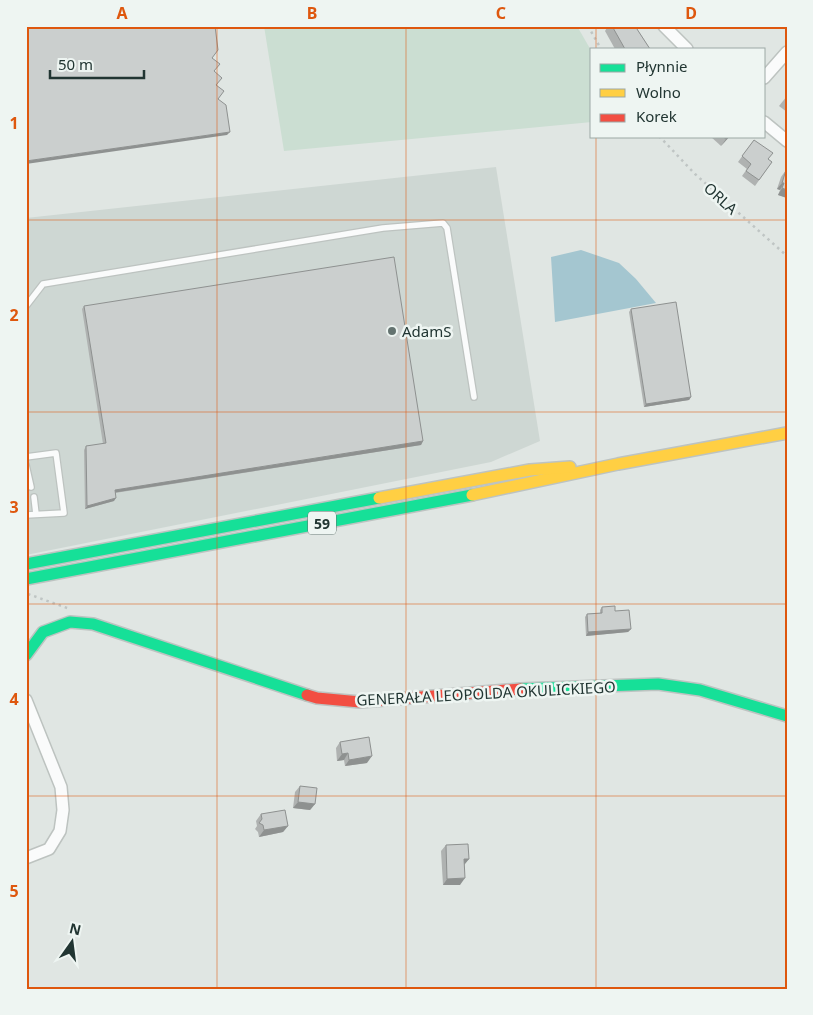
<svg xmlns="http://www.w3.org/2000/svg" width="813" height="1015" viewBox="0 0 813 1015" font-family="'Noto Sans',sans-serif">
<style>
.built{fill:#ced7d3}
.green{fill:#cbded2}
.water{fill:#a4c6d0}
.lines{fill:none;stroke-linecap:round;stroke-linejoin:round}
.lane-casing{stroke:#bdc3c0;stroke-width:8}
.street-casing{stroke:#bdc3c0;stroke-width:14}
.fast-casing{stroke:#bdc3c1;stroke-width:14}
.slow-casing{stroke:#bdc3c1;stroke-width:14}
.jam-casing{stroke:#bdc3c1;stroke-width:14}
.path{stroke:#bfc5c4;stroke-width:2.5;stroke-dasharray:2.5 4;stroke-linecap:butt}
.lane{stroke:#fafbfb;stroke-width:5.5}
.street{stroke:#fafbfb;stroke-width:11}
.fast{stroke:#16e098;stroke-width:11}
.slow{stroke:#ffcf43;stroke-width:11}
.jam{stroke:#f24e42;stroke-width:11}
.wall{fill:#afb2b1}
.shaded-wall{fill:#8e9190}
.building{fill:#cbcfce;stroke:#8e9190}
.grid{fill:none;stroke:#de570e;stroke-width:1;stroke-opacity:0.55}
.poi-dot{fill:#647370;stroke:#eef5f2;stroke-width:2}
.labels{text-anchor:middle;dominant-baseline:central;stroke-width:5;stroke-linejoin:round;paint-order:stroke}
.shield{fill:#eef5f2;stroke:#5e6f6c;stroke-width:1}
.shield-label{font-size:14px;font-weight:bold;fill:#213532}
.street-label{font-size:15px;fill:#213532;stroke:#eef5f2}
.poi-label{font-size:15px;fill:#213532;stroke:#eef5f2;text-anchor:start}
.neatline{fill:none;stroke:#de570e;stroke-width:2}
.grid-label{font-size:16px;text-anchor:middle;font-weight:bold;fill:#de570e}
</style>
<rect width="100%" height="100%" fill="#e0e6e3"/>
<path class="built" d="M496,167l44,274 -49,21 -465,93v-337z"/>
<path class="green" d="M264,26h313l15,26v70l-308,29z"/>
<path class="water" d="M581,250l38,13 17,16 20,24 -101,19 -4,-65z"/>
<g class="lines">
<defs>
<g id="lane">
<path d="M26,306l17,-22 340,-56 60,-5 4,5 27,169"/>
<path d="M26,457l30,-4 8,60 -38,2"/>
<path d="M26,465l5,22"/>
<path d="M34,497l2,17"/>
</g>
<g id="street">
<path d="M664,26l23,23"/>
<path d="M764,78l23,-26"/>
<path d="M764,122l23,19"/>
<path d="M26,700l35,87 2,23 -3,21 -11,18 -23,9"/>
</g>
<g id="fast">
<path d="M26,564l353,-66"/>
<path d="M26,579l446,-84"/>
<path d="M26,655l17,-23 27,-10 23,2 214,71"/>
<path d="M521,689l137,-5 42,6 87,26"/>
</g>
<g id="slow">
<path d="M472,495l146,-31 169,-31"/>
<path d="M379,498l151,-28 40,-3"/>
</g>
<path id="jam" d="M307,695l10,3 43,4 161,-13"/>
</defs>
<use href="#lane" class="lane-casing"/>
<use href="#street" class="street-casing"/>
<use href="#fast" class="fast-casing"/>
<use href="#slow" class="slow-casing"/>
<use href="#jam" class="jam-casing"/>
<g class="path">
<path d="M588,26l13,23"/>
<path d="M659,136l36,38 92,82"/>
<path d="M28,594l42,15"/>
</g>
<use href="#lane" class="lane"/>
<use href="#street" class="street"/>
<use href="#fast" class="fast"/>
<use href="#slow" class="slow"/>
<use href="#jam" class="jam"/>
</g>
<g class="wall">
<path d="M608,26h27l15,23h-35l-10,-18z"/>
<path d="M787,96v16l-8,-6z"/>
<path d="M710,136h20l-9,10z"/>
<path d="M754,140l14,19 4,3 -17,24 -13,-10 5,-7 -9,-7z"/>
<path d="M786,170l1,28 -9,-3 2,-5 -3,-1 4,-12z"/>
<path d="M84,306l339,135 -2,4 -306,48 -1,8 -29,8 -1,-59 2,-4 17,-2 -21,-135z"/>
<path d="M631,309l60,88 -2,3 -45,7 -15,-95z"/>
<path d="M602,607l13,4 16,18 -3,3 -42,4 -1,-19 2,-3 13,-1v-3z"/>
<path d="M340,742l27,21 -22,3 -1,-6 -7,1 -1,-13z"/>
<path d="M300,786l15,18 -5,6 -17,-2 2,-16z"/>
<path d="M261,814l27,12 -5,6 -24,5 -1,-5 -3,-3 2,-3 -1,-5z"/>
<path d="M446,845l23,14 -5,6 -4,20h-17l-2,-34z"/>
</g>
<g class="shaded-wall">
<path d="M230,132l-3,3 -201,29v-3z"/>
<path d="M729,136h1l-9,10 5,-7z"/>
<path d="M782,183h2l-4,7 -3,-1z"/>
<path d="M782,188l5,2v8l-9,-3z"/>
<path d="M691,397l-2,3 -45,7 2,-3z"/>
<path d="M423,441l-2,4 -309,48 3,-3z"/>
<path d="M116,498l-2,3 -29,8 2,-3z"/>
<path d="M631,629l-3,3 -42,4 2,-4z"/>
<path d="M348,753l-4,7 -7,1 5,-7z"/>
<path d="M372,756l-5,7 -22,3 4,-6z"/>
<path d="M298,802l17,2 -5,6 -17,-2z"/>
<path d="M288,826l-5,6 -24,5 5,-7z"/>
<path d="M464,859h5l-5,6z"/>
<path d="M465,878l-5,7h-17l4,-6z"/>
</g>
<g class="building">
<path d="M26,26h189l3,24 -6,8 8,6 -6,7 8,7 -6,7 8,6 -6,8 8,6 4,27 -204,29z"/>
<path d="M612,26h23l15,23h-25z"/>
<path d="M722,136h7l-3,3z"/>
<path d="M754,140l19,13 -5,6 4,3 -13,18 -13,-9 5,-7 -9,-8z"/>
<path d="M786,170l1,1v19l-5,-2 2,-5h-2z"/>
<path d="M394,257l29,184 -308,49 1,8 -29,8 -1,-60 20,-3 -22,-137z"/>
<path d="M676,302l15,95 -45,7 -15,-95z"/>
<path d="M615,606v5l14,-1 2,19 -43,3 -1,-18 15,-1v-6z"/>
<path d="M369,737l3,19 -23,4 -1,-7 -6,1 -2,-12z"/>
<path d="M300,786l17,2 -2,16 -17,-2z"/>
<path d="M285,810l3,16 -24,4 -1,-5 -4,-2 3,-4 -1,-5z"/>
<path d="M468,844l1,15h-5l1,19 -18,1 -1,-34z"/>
</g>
<path class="grid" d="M217,26v963M406,26v963M596,26v23M596,136v853M26,220h761M26,412h761M26,604h761M26,796h761"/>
<circle class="poi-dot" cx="392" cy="331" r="5"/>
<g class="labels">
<rect class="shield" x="308" y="511.5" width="28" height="23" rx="4"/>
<g class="shield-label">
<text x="322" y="523">59</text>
</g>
<g class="street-label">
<text transform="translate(721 198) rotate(42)">ORLA</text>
<text transform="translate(486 693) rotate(-3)">GENERAŁA LEOPOLDA OKULICKIEGO</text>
</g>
<g class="poi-label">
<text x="402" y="331">AdamS</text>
</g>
</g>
<rect width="813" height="1015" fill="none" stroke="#eef5f2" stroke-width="55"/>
<rect x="590" y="48" width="175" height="90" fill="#eef5f2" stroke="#9ca8a5"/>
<rect x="600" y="64" width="25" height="8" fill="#16e098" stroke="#9ca8a5"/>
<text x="636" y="72" font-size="15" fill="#213532">Płynnie</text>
<rect x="600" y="89" width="25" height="8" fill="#ffcf43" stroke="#9ca8a5"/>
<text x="636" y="98" font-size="15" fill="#213532">Wolno</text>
<rect x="600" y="114" width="25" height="8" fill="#f24e42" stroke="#9ca8a5"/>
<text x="636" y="122" font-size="15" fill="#213532">Korek</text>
<g transform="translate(72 942) rotate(14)" stroke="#eef5f2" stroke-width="4" paint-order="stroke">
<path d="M0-4L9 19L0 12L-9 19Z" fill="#213532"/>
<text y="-8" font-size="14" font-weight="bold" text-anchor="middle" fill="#213532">N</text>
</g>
<path d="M50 70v8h94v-8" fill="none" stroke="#213532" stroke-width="2.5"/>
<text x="58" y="70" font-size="15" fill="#213532" stroke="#eef5f2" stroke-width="4" paint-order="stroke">50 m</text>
<rect x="28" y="28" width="758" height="960" class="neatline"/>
<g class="grid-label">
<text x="122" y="19">A</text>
<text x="312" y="19">B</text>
<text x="501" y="19">C</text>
<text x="691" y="19">D</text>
<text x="14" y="129">1</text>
<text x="14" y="321">2</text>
<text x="14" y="513">3</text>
<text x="14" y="705">4</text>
<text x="14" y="897">5</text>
</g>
</svg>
